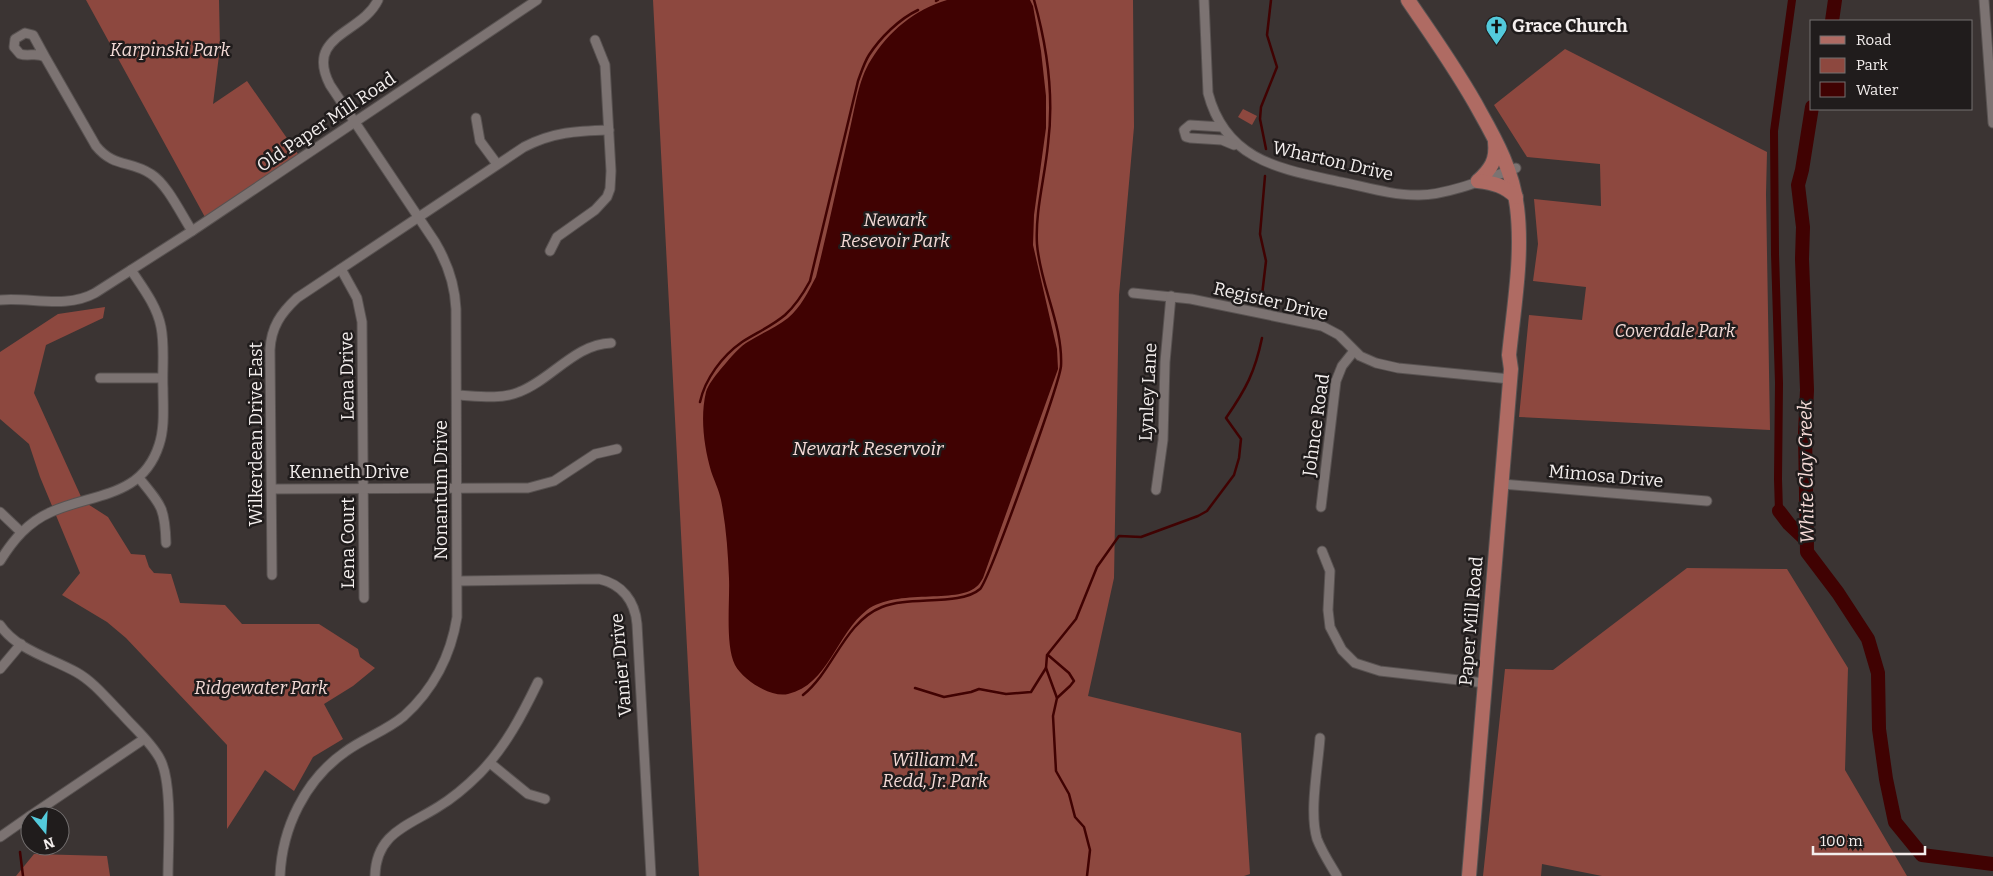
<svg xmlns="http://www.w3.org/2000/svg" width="1993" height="876" viewBox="0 0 1993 876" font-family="Bitter,serif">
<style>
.green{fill:#8d483f}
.water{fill:#400202}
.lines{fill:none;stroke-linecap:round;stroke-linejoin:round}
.stream{stroke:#400202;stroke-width:2.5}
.canal{stroke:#400202;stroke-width:8}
.river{stroke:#400202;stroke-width:14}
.street-casing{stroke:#585251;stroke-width:11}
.primary-casing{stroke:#585251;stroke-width:16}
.street{stroke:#7c7372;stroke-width:9}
.primary{stroke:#af6b63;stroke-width:14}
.labels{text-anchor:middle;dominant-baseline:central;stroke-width:5;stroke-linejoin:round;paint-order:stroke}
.poi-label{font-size:18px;font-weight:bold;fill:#f3eeed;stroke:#201c1c;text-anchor:start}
.park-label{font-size:18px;font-style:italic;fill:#f3dad6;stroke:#201c1c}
.street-label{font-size:18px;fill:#f3eeed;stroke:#201c1c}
.water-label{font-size:19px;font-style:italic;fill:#f6dcd8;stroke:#201c1c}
</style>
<rect width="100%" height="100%" fill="#3b3433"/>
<g class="green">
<path d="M86,0h133l1,47 -7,57 34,-23 51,73 -92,65z"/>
<path d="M653,0h480l1,127 -15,168 -5,283 -26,118 153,37 9,141 -6,2h-545z"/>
<path d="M1565,49l202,103 -1,42 4,236 -251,-13 10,-102 53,5 4,-33 -53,-6 5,-37 -4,-45 67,7 -1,-42 -73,-7 -33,-52z"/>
<path d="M1243,109l14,7 -5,9 -14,-8z"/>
<path d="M105,307l-2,11 -57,27 -12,48 49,108 25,16 23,37 14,1 4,12 5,6 17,1 9,29 45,2 17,19h77l39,25 2,8 15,11 -22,18 -29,18 19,35 -30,18 -19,34 -29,-21 -38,59v-84l-101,-107 -19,-16 -45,-27 18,-22 -40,-96 -11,-33 -29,-25v-67l58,-38z"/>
<path d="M1687,568l100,1 61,99 -3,102 62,106h-305l-60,-12 -1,12h-58l22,-207 48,1z"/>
<path d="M34,854l73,2 3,20h-94z"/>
</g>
<path class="water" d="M947,0h83l3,6 8,45 5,45v32l-12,87 -1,30 24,104 1,20 -75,209c-2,3 -4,7 -7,9 -19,17 -79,1 -109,23 -30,23 -39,75 -79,84 -17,4 -45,-14 -53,-29 -10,-20 -5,-64 -6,-87 -1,-26 -3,-53 -8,-78 -2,-10 -7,-20 -10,-29 -7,-24 -11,-54 -5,-79 2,-7 9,-16 14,-22 8,-9 16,-20 26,-27 14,-9 29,-15 42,-25 13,-11 20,-26 28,-41 12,-48 22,-96 33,-144 6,-24 9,-53 22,-73 18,-29 43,-50 76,-60z"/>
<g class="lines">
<g class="stream">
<path d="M936,1l2,-1"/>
<path d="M1266,149l-6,-30 1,-12 16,-40 -10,-32 4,-35"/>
<path d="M1262,295l4,-34 -6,-27 5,-58"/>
<path d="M700,402c5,-23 22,-46 42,-60 14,-9 30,-16 43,-27 11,-10 18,-21 25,-34l48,-200c3,-8 6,-18 11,-26 11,-17 30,-36 49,-45"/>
<path d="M1048,655l21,18 5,8 -4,5 -13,12"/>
<path d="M915,688l29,9 27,-5 8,-3 27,5 25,-2 15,-24"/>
<path d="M803,695c31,-25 41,-73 79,-88 27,-11 79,-1 98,-18 9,-9 79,-204 81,-223 2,-41 -21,-81 -24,-122 -2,-33 8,-67 11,-100 6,-47 -1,-98 -14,-144"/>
<path d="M20,852l3,24"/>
<path d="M1087,876l3,-26 -6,-23 -9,-10 -6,-23 -13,-23 -3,-55 4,-18 -11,-30 1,-13 29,-36 21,-52 22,-31 22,1 57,-21 9,-5 27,-36 5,-17 2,-19 -15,-21c20,-29 29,-46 36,-80"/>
</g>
<path class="canal" d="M1779,511l-1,-32 1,-96 -4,-129 -1,-123 18,-131"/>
<g class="river">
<path d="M1832,21l3,-21"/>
<path d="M1812,107l-10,63 -4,15 5,42 -1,32 5,131 -2,43 2,119 31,41 30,46 10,34 1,56 7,50 9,43 27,33 71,9"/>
<path d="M1779,511l10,13 18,17"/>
</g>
<defs>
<g id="street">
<path d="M1204,0l4,93c18,69 74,76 133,89 25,5 50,13 76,13 28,1 72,-17 99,-27"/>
<path d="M1984,0l9,123"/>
<path d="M45,57c-9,-5 -16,0 -25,-3l-6,-7 1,-8 10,-6 8,2 12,22 51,89c18,22 34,14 55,28 16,10 30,40 41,57"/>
<path d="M476,118l4,23 17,23"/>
<path d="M1222,127l-32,-2 -6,5 2,7 4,1 32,2 12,5"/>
<path d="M550,251l7,-14 38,-27 12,-13 3,-8 1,-18 -6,-106 -10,-25"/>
<path d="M341,269l16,29 5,24 2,276"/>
<path d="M1133,293l58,6 131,27 17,9 21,21 16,7 22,5 112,11"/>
<path d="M0,300c31,-3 66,9 95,-7l97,-62 345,-231"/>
<path d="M100,378h62"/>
<path d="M457,395c19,1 44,5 62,-3 32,-12 56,-48 92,-49"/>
<path d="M139,478c22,27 26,29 27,65"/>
<path d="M1502,484l205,17"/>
<path d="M272,489l256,-1 26,-7 41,-27 22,-5"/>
<path d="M1156,490l7,-50 2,-78 6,-66"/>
<path d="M1321,507l15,-126 6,-15 12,-15"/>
<path d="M0,512l21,20"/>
<path d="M1322,551l8,20 -2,39 2,17 12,23 13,13 25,8 105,12"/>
<path d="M0,561c13,-21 28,-39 51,-49 42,-19 91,-14 108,-67 6,-18 4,-38 4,-57 -1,-19 2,-41 -2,-61 -4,-21 -18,-39 -30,-57"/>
<path d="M272,575l-2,-225c1,-23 11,-37 27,-52l227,-151c29,-15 52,-16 85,-17"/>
<path d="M458,581l141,-2c23,5 36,22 38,45l14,252"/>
<path d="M0,625c17,25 51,33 76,47 18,10 31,27 45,41 13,15 30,29 39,46 13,24 8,88 8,117"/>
<path d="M0,669l21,-25"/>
<path d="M1320,738c-2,29 -11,74 -3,101 5,13 13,25 20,37"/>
<path d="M490,763l38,31 17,5"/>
<path d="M30,816l114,-77"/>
<path d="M0,837l30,-21"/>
<path d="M280,876c2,-48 25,-96 65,-124 19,-14 41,-21 59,-36 29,-26 47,-61 53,-99l-1,-308c-1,-25 -8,-45 -21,-67l-105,-157c-26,-50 32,-51 48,-85"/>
<path d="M375,876c1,-43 33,-50 63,-69 15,-9 30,-22 42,-34 26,-27 42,-58 58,-91"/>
</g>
<g id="primary">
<path d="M1408,0c25,37 51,73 72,112 17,30 33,60 37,95 6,48 -3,99 -8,148l2,14 -42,507"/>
<path d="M1478,181c13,-12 19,-21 17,-39"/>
<path d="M1478,181c16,2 27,5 38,16"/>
</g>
</defs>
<use href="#street" class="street-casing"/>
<use href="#primary" class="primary-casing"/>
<use href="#street" class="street"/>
<use href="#primary" class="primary"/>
</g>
<defs>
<symbol id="church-pin" viewBox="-11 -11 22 30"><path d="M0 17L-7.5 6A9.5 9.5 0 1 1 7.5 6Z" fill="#53cadc" stroke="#201c1c"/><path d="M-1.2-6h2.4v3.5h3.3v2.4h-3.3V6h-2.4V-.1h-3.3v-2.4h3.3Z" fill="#111"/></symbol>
</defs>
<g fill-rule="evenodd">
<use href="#church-pin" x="1484" y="14" width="25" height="34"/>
</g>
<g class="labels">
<g class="poi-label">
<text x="1512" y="26">Grace Church</text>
</g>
<g class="park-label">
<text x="170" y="50">Karpinski Park</text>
<text x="895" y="220">Newark<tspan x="895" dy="21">Resevoir Park</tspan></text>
<text x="1675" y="331">Coverdale Park</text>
<text x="261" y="688">Ridgewater Park</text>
<text x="935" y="760">William M.<tspan x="935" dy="21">Redd, Jr. Park</tspan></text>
</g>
<g class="street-label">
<text transform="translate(326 122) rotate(-34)">Old Paper Mill Road</text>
<text transform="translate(1333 161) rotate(13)">Wharton Drive</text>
<text transform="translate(1271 301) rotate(13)">Register Drive</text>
<text transform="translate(347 376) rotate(-91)">Lena Drive</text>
<text transform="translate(1148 392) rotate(-87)">Lynley Lane</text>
<text transform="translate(1316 425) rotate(-82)">Johnce Road</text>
<text transform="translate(256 434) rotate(-90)">Wilkerdean Drive East</text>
<text x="349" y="472">Kenneth Drive</text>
<text transform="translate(1606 476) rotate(5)">Mimosa Drive</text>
<text transform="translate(441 490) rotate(-90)">Nonantum Drive</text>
<text transform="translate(348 543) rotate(-90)">Lena Court</text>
<text transform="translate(1471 621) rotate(-85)">Paper Mill Road</text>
<text transform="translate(621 665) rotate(-95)">Vanier Drive</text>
</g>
<g class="water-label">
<text x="868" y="448">Newark Reservoir</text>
<text transform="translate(1806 472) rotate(-91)">White Clay Creek</text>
</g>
</g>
<rect x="1810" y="20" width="162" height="90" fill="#201c1c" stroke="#747070"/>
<rect x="1820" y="36" width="25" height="8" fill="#af6b63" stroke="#747070"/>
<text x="1856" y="45" font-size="15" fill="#f3eeed">Road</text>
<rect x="1820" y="58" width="25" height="15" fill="#8d483f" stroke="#747070"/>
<text x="1856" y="70" font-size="15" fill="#f3eeed">Park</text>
<rect x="1820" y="82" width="25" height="15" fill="#400202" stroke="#747070"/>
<text x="1856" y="95" font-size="15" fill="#f3eeed">Water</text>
<g transform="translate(45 831) rotate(162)"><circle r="24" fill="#201c1c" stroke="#747070"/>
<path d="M0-4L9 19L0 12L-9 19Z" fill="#53cadc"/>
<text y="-8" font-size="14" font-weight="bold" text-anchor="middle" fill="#f3eeed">N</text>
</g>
<path d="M1813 846v8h112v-8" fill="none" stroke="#f3eeed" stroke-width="2.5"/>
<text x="1820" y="846" font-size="15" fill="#f3eeed" stroke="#201c1c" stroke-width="4" paint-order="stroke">100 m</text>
</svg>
